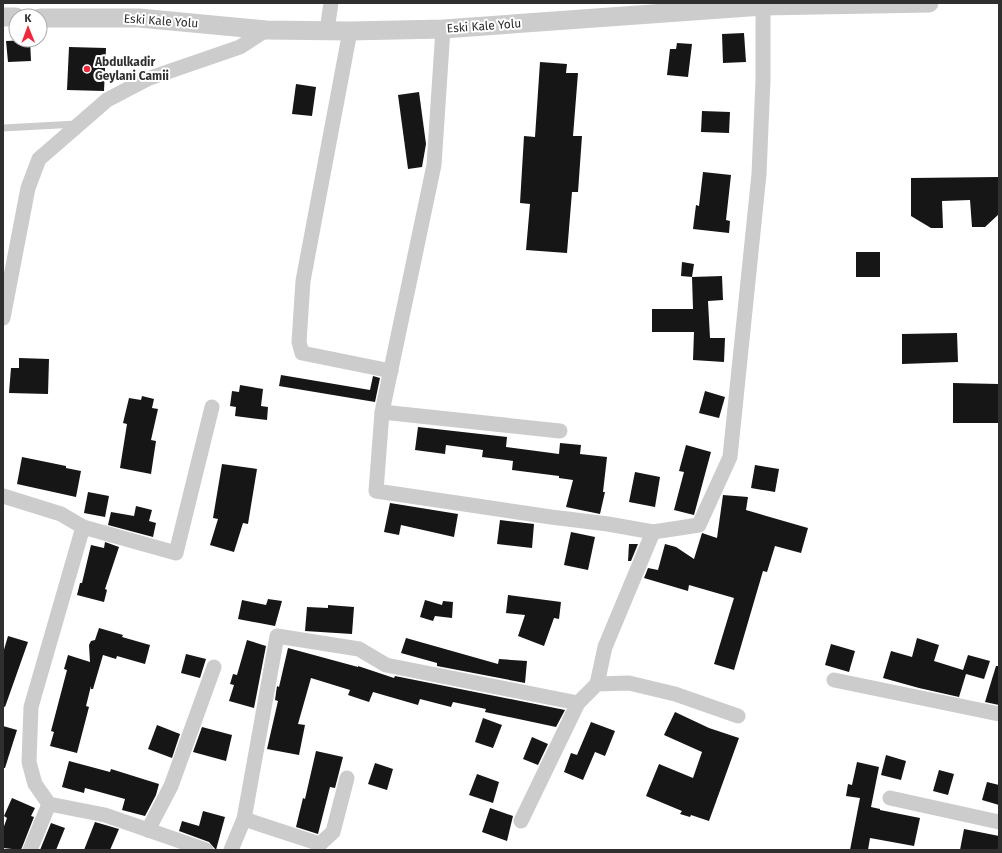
<svg xmlns="http://www.w3.org/2000/svg" width="1002" height="853" viewBox="0 0 1002 853" font-family="'Fira Sans',sans-serif">
<style>
.building{fill:#161616}
.lines{fill:none;stroke-linecap:round;stroke-linejoin:round}
.service{stroke:#ccc;stroke-width:7}
.minor{stroke:#ccc;stroke-width:15}
.tertiary{stroke:#ccc;stroke-width:19}
.poi-dot{fill:#ef283b;stroke:#fff;stroke-width:1.5}
.labels{text-anchor:middle;dominant-baseline:central;stroke-width:4;stroke-linejoin:round;paint-order:stroke}
.street-label{font-size:12px;fill:#2f2f2f;stroke:#fff}
.poi-label{font-size:12px;font-weight:bold;fill:#2f2f2f;stroke:#fff;text-anchor:start}
</style>
<rect width="100%" height="100%" fill="#fff"/>
<g class="building">
<path d="M744,33l2,29 -23,1 -1,-29z"/>
<path d="M30,40l1,21 -23,1 -2,-21z"/>
<path d="M677,43l15,1 -4,33 -21,-2 3,-26h6z"/>
<path d="M69,47l37,1 -2,43 -37,-1z"/>
<path d="M540,62l27,2 -1,9h12l-5,63h9l-4,56h-6l-5,61 -41,-3 4,-46 -10,-1 4,-67 11,1z"/>
<path d="M296,84l20,3 -4,29 -20,-2z"/>
<path d="M419,92l7,52 -4,23 -14,2 -10,-74z"/>
<path d="M702,111l28,1 -1,21 -28,-1z"/>
<path d="M703,172l28,3 -5,45 4,1 -1,12 -36,-4 3,-24 3,1z"/>
<path d="M999,177v37l-14,13h-13l-2,-27 -28,1 1,27h-12l-20,-12v-38z"/>
<rect x="856" y="252" width="24" height="25"/>
<path d="M682,262l12,2 -2,13 -11,-1z"/>
<path d="M722,276l1,24 -15,1 2,37h15l-1,24 -31,-2 1,-28h-42v-23h41l-1,-32z"/>
<path d="M957,333l1,29 -56,2v-30z"/>
<path d="M19,358l30,1 -1,35 -39,-1 2,-25h8z"/>
<path d="M281,375l89,15 3,-14 7,2 -5,24 -96,-16z"/>
<path d="M953,383l46,1v39h-46z"/>
<path d="M240,385l23,4 -2,17 7,1 -1,13 -32,-4 1,-9 -6,-1 2,-15 7,1z"/>
<path d="M705,391l20,6 -6,21 -20,-5z"/>
<path d="M142,396l12,3 -2,9 6,1 -7,31 5,1 -5,33 -31,-6 7,-44 -4,-1 6,-25 12,2z"/>
<path d="M418,427l89,10 -1,10 53,7 1,-11 21,2 -1,9 27,3 -4,35h2l-5,22 -34,-7 7,-27 -14,-2v-2l-47,-6 1,-9 -31,-4 1,-7 -37,-5 -1,9 -30,-4z"/>
<path d="M686,445l25,7 -17,63 -20,-5 10,-38 -5,-1z"/>
<path d="M22,457l44,9v2l15,3 -5,26 -59,-13z"/>
<path d="M222,464l35,5 -9,55 -5,-1 -9,29 -24,-7 8,-26 -5,-1z"/>
<path d="M755,465l24,4 -4,23 -24,-4z"/>
<path d="M635,472l25,5 -5,30 -26,-5z"/>
<path d="M88,492l21,4 -4,21 -21,-4z"/>
<path d="M723,495l25,2 -2,13 62,18 -7,25 -26,-7 -8,26 -4,-1 -29,99 -20,-6 20,-66 -45,-13 -1,6 -44,-13 4,-10 10,2 7,-26 11,3 18,12 8,-26 15,5z"/>
<path d="M390,503l68,11 -4,23 -53,-12 -2,10 -15,-3z"/>
<path d="M136,506l16,4 -3,11 7,2 -3,14 -45,-12 3,-13 23,4z"/>
<path d="M500,520l34,4 -2,24 -35,-4z"/>
<path d="M571,532l24,5 -7,33 -24,-5z"/>
<path d="M105,542l14,5 -14,42 2,1 -3,12 -27,-7 3,-12h2l9,-38 13,3z"/>
<path d="M629,544h9l-7,17h-3z"/>
<path d="M508,595l53,7 -2,17 -5,-1 -10,28 -26,-10 7,-21 -19,-2z"/>
<path d="M268,599l14,2 -7,25 -37,-7 4,-19 24,5z"/>
<path d="M425,600l17,5 1,-4 10,1 -1,16 -17,-2 -2,5 -13,-4z"/>
<path d="M328,605l26,2 -2,27 -47,-3 2,-24 21,1z"/>
<path d="M99,628l24,7 -1,2 28,8 -5,19 -28,-8 -1,3 -13,-4 -10,34h-2v-3l-5,20 3,1 -12,46 -27,-7 4,-14 -3,-1 16,-61 -3,-1 4,-14 22,7 -1,-17 2,-4 4,-1z"/>
<path d="M8,636l20,6 -23,65 -2,-1v-53z"/>
<path d="M406,638l92,26 1,-5 28,2 -2,22 -88,-17v-3l-36,-10z"/>
<path d="M917,638l22,7 -5,16 29,9 5,-15 22,6 -6,18 -18,-5 -7,23 -40,-9 -36,-10 8,-27 21,6z"/>
<path d="M247,640l19,6 -12,62 -25,-7 5,-16 -4,-1 3,-10 4,1z"/>
<path d="M831,644l24,7 -6,21 -24,-7z"/>
<path d="M288,648l70,19v-1l36,12 1,-2 170,34 -9,17 -71,-15 1,-3 -33,-7 -2,5 -31,-8 -2,6 -45,-13 -4,10 -21,-7 2,-5 -39,-12 -13,46 7,1 -6,30 -32,-6 11,-48 -3,-1 2,-14 2,1z"/>
<path d="M186,654l20,5 -6,19 -19,-5z"/>
<path d="M996,666h3v39l-14,-3z"/>
<path d="M675,712l34,16 30,10 -30,83 -18,-6 -1,2 -10,-3 2,-3 -36,-15 13,-32 34,14 9,-26 -38,-17z"/>
<path d="M483,718l19,7 -9,23 -18,-6z"/>
<path d="M591,722l24,9 -10,25 -10,-4 -12,28 -19,-8 7,-19 6,2z"/>
<path d="M157,725l23,9 -8,24 -24,-9z"/>
<path d="M3,726l14,4 -12,38h-2z"/>
<path d="M202,727l30,8 -6,26 -33,-9z"/>
<path d="M532,737l16,7 -10,21 -15,-6z"/>
<path d="M316,751l27,6 -8,31 -5,-1 -12,47 -22,-7 7,-29 2,1z"/>
<path d="M886,755l20,6 -5,19 -20,-5z"/>
<path d="M69,761l41,11 1,-3 48,15 -3,11 -11,21 -23,-6 3,-11 -40,-11 -1,5 -22,-6z"/>
<path d="M857,762l22,5 -8,40 9,2v1l40,8 -6,28 -44,-8 -2,12h-18l10,-52 -14,-2 2,-12 4,1z"/>
<path d="M375,763l18,6 -6,21 -19,-6z"/>
<path d="M939,770l15,4 -6,21 -15,-4z"/>
<path d="M477,774l22,8 -6,21 -24,-8z"/>
<path d="M987,782l12,3v20l-17,-5z"/>
<path d="M12,798l23,10 -4,8 3,1 -13,33 -18,-2v-19l4,-11 -3,-2z"/>
<path d="M490,808l23,8 -6,25 -25,-9z"/>
<path d="M203,811l22,6 -9,33 -7,-8 -30,-11 3,-10 17,5z"/>
<path d="M95,822l24,7 -9,21h-26z"/>
<path d="M51,823l14,5 -9,22h-16z"/>
<path d="M964,829l35,7v14h-39z"/>
</g>
<g class="lines">
<path class="service" d="M3,128l74,-4"/>
<g class="minor">
<path d="M443,29l-9,136 -52,247 -6,79 175,26 57,7 45,8 46,-7 31,-68 29,-283 4,-94v-74"/>
<path d="M327,30l4,-27"/>
<path d="M350,31l-47,250 -4,61 3,11 89,18"/>
<path d="M3,318l25,-130 11,-29 68,-59 40,-21 93,-32 26,-17"/>
<path d="M382,412l178,19"/>
<path d="M3,496l58,18 22,13 -52,180 -2,55 6,22 14,20 56,11 101,35"/>
<path d="M83,527l93,26 36,-146"/>
<path d="M834,680l165,34"/>
<path d="M597,684l8,-37 48,-115"/>
<path d="M890,798l109,24"/>
<path d="M244,819l76,25 13,-12 14,-54"/>
<path d="M521,821l57,-118 19,-19 32,-1 46,11 63,22"/>
<path d="M148,830l23,-44 43,-119"/>
<path d="M30,850l19,-46"/>
<path d="M231,850l13,-31 33,-183 82,13 27,16 192,38"/>
</g>
<g class="tertiary">
<path d="M3,17h13"/>
<path d="M40,18h99l127,12 84,1 93,-2 320,-23 166,-3"/>
</g>
</g>
<circle class="poi-dot" cx="87" cy="69" r="4"/>
<g class="labels">
<g class="street-label">
<text transform="translate(161 21) rotate(4)">Eski Kale Yolu</text>
<text transform="translate(484 26) rotate(-4)">Eski Kale Yolu</text>
</g>
<g class="poi-label">
<text x="95" y="62">Abdulkadir<tspan x="95" dy="14">Geylani Camii</tspan></text>
</g>
</g>
<rect width="1002" height="853" fill="none" stroke="#2f2f2f" stroke-width="8"/>
<g transform="translate(28 28) rotate(359)"><circle r="19" fill="#ffffff" stroke="#acacac"/>
<path d="M0-3L7 15L0 10L-7 15Z" fill="#ef283b"/>
<text y="-6" font-size="11" font-weight="bold" text-anchor="middle" fill="#2f2f2f">K</text>
</g>
</svg>
